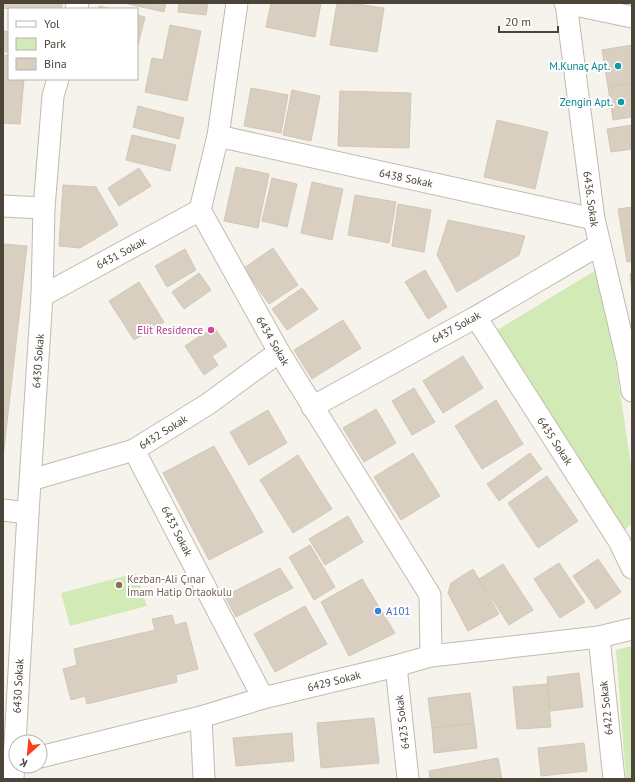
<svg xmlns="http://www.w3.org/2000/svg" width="635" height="782" viewBox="0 0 635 782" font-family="'PT Sans',sans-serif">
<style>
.green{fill:#d2eab5}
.building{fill:#d8cfc1;stroke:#d3c7b4}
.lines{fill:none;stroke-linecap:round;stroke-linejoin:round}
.minor-casing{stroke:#c2bbae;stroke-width:23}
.minor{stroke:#fff;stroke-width:21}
.culture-dot{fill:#0f9aa8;stroke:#fff;stroke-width:1.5}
.hotel-dot{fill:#d1479c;stroke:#fff;stroke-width:1.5}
.education-dot{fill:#8d6e63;stroke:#fff;stroke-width:1.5}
.shop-dot{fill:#3f7fe0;stroke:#fff;stroke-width:1.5}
.labels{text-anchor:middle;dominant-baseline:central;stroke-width:4;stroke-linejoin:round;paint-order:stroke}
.culture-label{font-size:11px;fill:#0d838f;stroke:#fff;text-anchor:end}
.street-label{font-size:11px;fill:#4b4439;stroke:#fff}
.hotel-label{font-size:11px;fill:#b23c85;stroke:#fff;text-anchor:end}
.education-label{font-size:11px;fill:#785e54;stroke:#fff;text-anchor:start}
.shop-label{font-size:11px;fill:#366cbe;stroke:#fff;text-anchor:start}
</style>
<rect width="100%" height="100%" fill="#f6f3ec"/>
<g class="green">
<path d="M596,270l19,89 17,113v52l-10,8 -128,-200z"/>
<path d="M136,573l11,33 -77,20 -9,-33z"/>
<path d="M632,646v133h-6l-10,-129z"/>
</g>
<g class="building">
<path d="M3,3h60l-2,6h-52l-6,-1z"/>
<path d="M124,3h42l-2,9z"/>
<path d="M179,3h29l-2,12 -28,-3z"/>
<path d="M271,3h50l-6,34 -49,-10z"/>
<path d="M337,3h14l33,5 -7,44 -47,-7z"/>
<path d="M99,6l13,3h-13z"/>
<path d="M137,15l8,2 -7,28h-1z"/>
<path d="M170,25l31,6 -14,70 -42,-9 7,-34 11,2z"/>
<path d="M4,31l5,1v20h-6z"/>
<path d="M632,45v38l-24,4 -6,-37z"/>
<path d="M3,55h6v24h15l-4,45 -17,-1z"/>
<path d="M632,83v34l-19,3 -5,-33z"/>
<path d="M251,88l37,7 -7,38 -37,-7z"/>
<path d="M292,90l28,6 -9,45 -28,-6z"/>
<path d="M340,91l71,2 -2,55 -71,-2z"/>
<path d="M138,106l46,12 -5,21 -46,-12z"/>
<path d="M497,120l51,12 -13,57 -51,-12z"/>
<path d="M632,125v24l-21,3 -4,-23z"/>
<path d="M132,135l44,10 -6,26 -44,-11z"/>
<path d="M236,167l33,7 -11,54 -34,-7z"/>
<path d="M139,168l12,18 -32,20 -11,-18z"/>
<path d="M272,178l25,6 -10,43 -25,-6z"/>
<path d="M312,182l31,7 -11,51 -31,-7z"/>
<path d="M63,185l33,2 22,38 -38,23 -21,-2z"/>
<path d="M355,195l41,7 -7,41 -41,-8z"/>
<path d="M398,204l33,6 -7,42 -32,-6z"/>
<path d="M632,207v24l-10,2 -4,-24z"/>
<path d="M448,220l77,16 -6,19 -62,37 -20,-37z"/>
<path d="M632,231v30l-5,1 -5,-29z"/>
<path d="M3,244l24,2 -24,212z"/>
<path d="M273,248l25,37 -29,19 -25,-36z"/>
<path d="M185,249l11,21 -29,17 -12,-21z"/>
<path d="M425,270l22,37 -19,12 -23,-37z"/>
<path d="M199,273l12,17 -27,19 -12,-17z"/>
<path d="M630,274h2v18z"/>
<path d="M139,282l25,40 -30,18 -25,-39z"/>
<path d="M302,288l16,21 -31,21 -15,-21z"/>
<path d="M343,320l18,28 -49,31 -18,-29z"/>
<path d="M214,327l13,19 -15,10 6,9 -14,10 -19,-29z"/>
<path d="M463,356l20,32 -40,25 -20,-32z"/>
<path d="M414,388l21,34 -23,13 -20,-34z"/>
<path d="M496,400l27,44 -41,25 -27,-43z"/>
<path d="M376,409l20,34 -32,19 -21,-34z"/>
<path d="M268,410l19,33 -38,22 -19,-33z"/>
<path d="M214,446l49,86 -54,28 -46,-87z"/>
<path d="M413,453l27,43 -39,24 -27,-43z"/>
<path d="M530,453l12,16 -43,32 -12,-17z"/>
<path d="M298,455l34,54 -39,24 -33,-53z"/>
<path d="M547,476l31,45 -40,27 -30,-45z"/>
<path d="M348,516l15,26 -38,23 -16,-26z"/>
<path d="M310,545l25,42 -21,13 -25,-43z"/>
<path d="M598,559l23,33 -25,17 -23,-33z"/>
<path d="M559,563l26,39 -25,16 -26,-39z"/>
<path d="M503,564l30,46 -24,15 -30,-46z"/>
<path d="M280,568l13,20 -57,29 -11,-21z"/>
<path d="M473,569l26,45 -31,17 -20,-38 3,-10z"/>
<path d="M362,579l33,54 -46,23 -28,-54z"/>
<path d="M305,606l22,38 -52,28 -21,-38z"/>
<path d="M172,615l3,10 11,-3 12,47 -22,6 1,7 -90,22 -2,-8 -14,4 -8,-31 14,-4 -3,-16 81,-19 -3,-11z"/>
<path d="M579,673l4,34 -33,4 -3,-34z"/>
<path d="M547,684l4,43 -34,2 -4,-42z"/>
<path d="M470,693l4,30 -42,5 -4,-30z"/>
<path d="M374,718l5,45 -58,5 -4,-45z"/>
<path d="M474,723l3,25 -43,5 -2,-25z"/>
<path d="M292,733l2,28 -58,5 -3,-28z"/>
<path d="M584,743l3,28 -46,5 -3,-28z"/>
<path d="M498,758l4,21h-72l-1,-8z"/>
</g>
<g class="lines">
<defs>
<g id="minor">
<path d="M237,3l-19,133 -18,74 79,142 151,243 1,61"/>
<path d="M565,3l67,14"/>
<path d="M566,3l28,216 33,140 5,32"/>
<path d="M76,9l2,-6"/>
<path d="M218,136l376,83"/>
<path d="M3,206l41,2"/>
<path d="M42,296l158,-86"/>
<path d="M476,317l143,224 13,27"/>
<path d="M312,407l164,-90 123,-72"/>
<path d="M134,450l129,248"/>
<path d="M31,480l103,-30 74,-46 71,-52"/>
<path d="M3,510l25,3"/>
<path d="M599,637l15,142"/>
<path d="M396,666l12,113"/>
<path d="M201,717l3,62"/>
<path d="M40,757l161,-40 62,-19 133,-32 35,-10 168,-19 33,-8"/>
<path d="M13,779l15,-266 14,-217 2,-88 9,-112 5,-17"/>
</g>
</defs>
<use href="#minor" class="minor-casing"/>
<use href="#minor" class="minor"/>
</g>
<g class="culture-dot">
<circle cx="618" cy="66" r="4"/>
<circle cx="621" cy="102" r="4"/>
</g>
<circle class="hotel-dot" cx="211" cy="330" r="4"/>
<circle class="education-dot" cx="119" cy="585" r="4"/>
<circle class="shop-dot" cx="378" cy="611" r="4"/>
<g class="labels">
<g class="culture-label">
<text x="610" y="66">M.Kunaç Apt.</text>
<text x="613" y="102">Zengin Apt.</text>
</g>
<g class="street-label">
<text transform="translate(406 178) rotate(12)">6438 Sokak</text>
<text transform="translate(591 199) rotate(82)">6436. Sokak</text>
<text transform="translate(121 253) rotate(-28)">6431 Sokak</text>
<text transform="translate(456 327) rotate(-29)">6437 Sokak</text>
<text transform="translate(273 341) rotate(60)">6434 Sokak</text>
<text transform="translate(38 361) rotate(-86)">6430 Sokak</text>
<text transform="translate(163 432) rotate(-32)">6432 Sokak</text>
<text transform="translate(555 441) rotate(57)">6435 Sokak</text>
<text transform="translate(177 531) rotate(63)">6433 Sokak</text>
<text transform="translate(334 681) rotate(-14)">6429 Sokak</text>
<text transform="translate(18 686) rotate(-87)">6430 Sokak</text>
<text transform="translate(606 708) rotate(-96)">6422 Sokak</text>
<text transform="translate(402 722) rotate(-97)">6423 Sokak</text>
</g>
<g class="hotel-label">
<text x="203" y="330">Elit Residence</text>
</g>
<g class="education-label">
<text x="127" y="579">Kezban-Ali Çınar<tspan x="127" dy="13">İmam Hatip Ortaokulu</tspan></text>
</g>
<g class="shop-label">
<text x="386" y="611">A101</text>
</g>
</g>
<rect width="635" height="782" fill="none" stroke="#4b4439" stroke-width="8"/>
<rect x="8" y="8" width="130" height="72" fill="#ffffff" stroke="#b7b4b0"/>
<rect x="16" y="21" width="20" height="6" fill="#ffffff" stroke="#b7b4b0"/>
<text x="44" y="28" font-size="12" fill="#4b4439">Yol</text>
<rect x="16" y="38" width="20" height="12" fill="#d2eab5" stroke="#b7b4b0"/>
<text x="44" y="48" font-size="12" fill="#4b4439">Park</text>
<rect x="16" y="58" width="20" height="12" fill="#d8cfc1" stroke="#b7b4b0"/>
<text x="44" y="68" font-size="12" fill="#4b4439">Bina</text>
<g transform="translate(28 754) rotate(207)"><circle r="19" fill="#ffffff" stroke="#b7b4b0"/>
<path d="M0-3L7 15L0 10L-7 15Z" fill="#fc3f1d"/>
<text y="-6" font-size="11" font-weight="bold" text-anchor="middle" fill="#4b4439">K</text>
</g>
<path d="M499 26v6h59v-6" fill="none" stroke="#4b4439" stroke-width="2"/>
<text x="505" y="26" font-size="12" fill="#4b4439" stroke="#ffffff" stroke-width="3" paint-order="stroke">20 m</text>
</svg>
